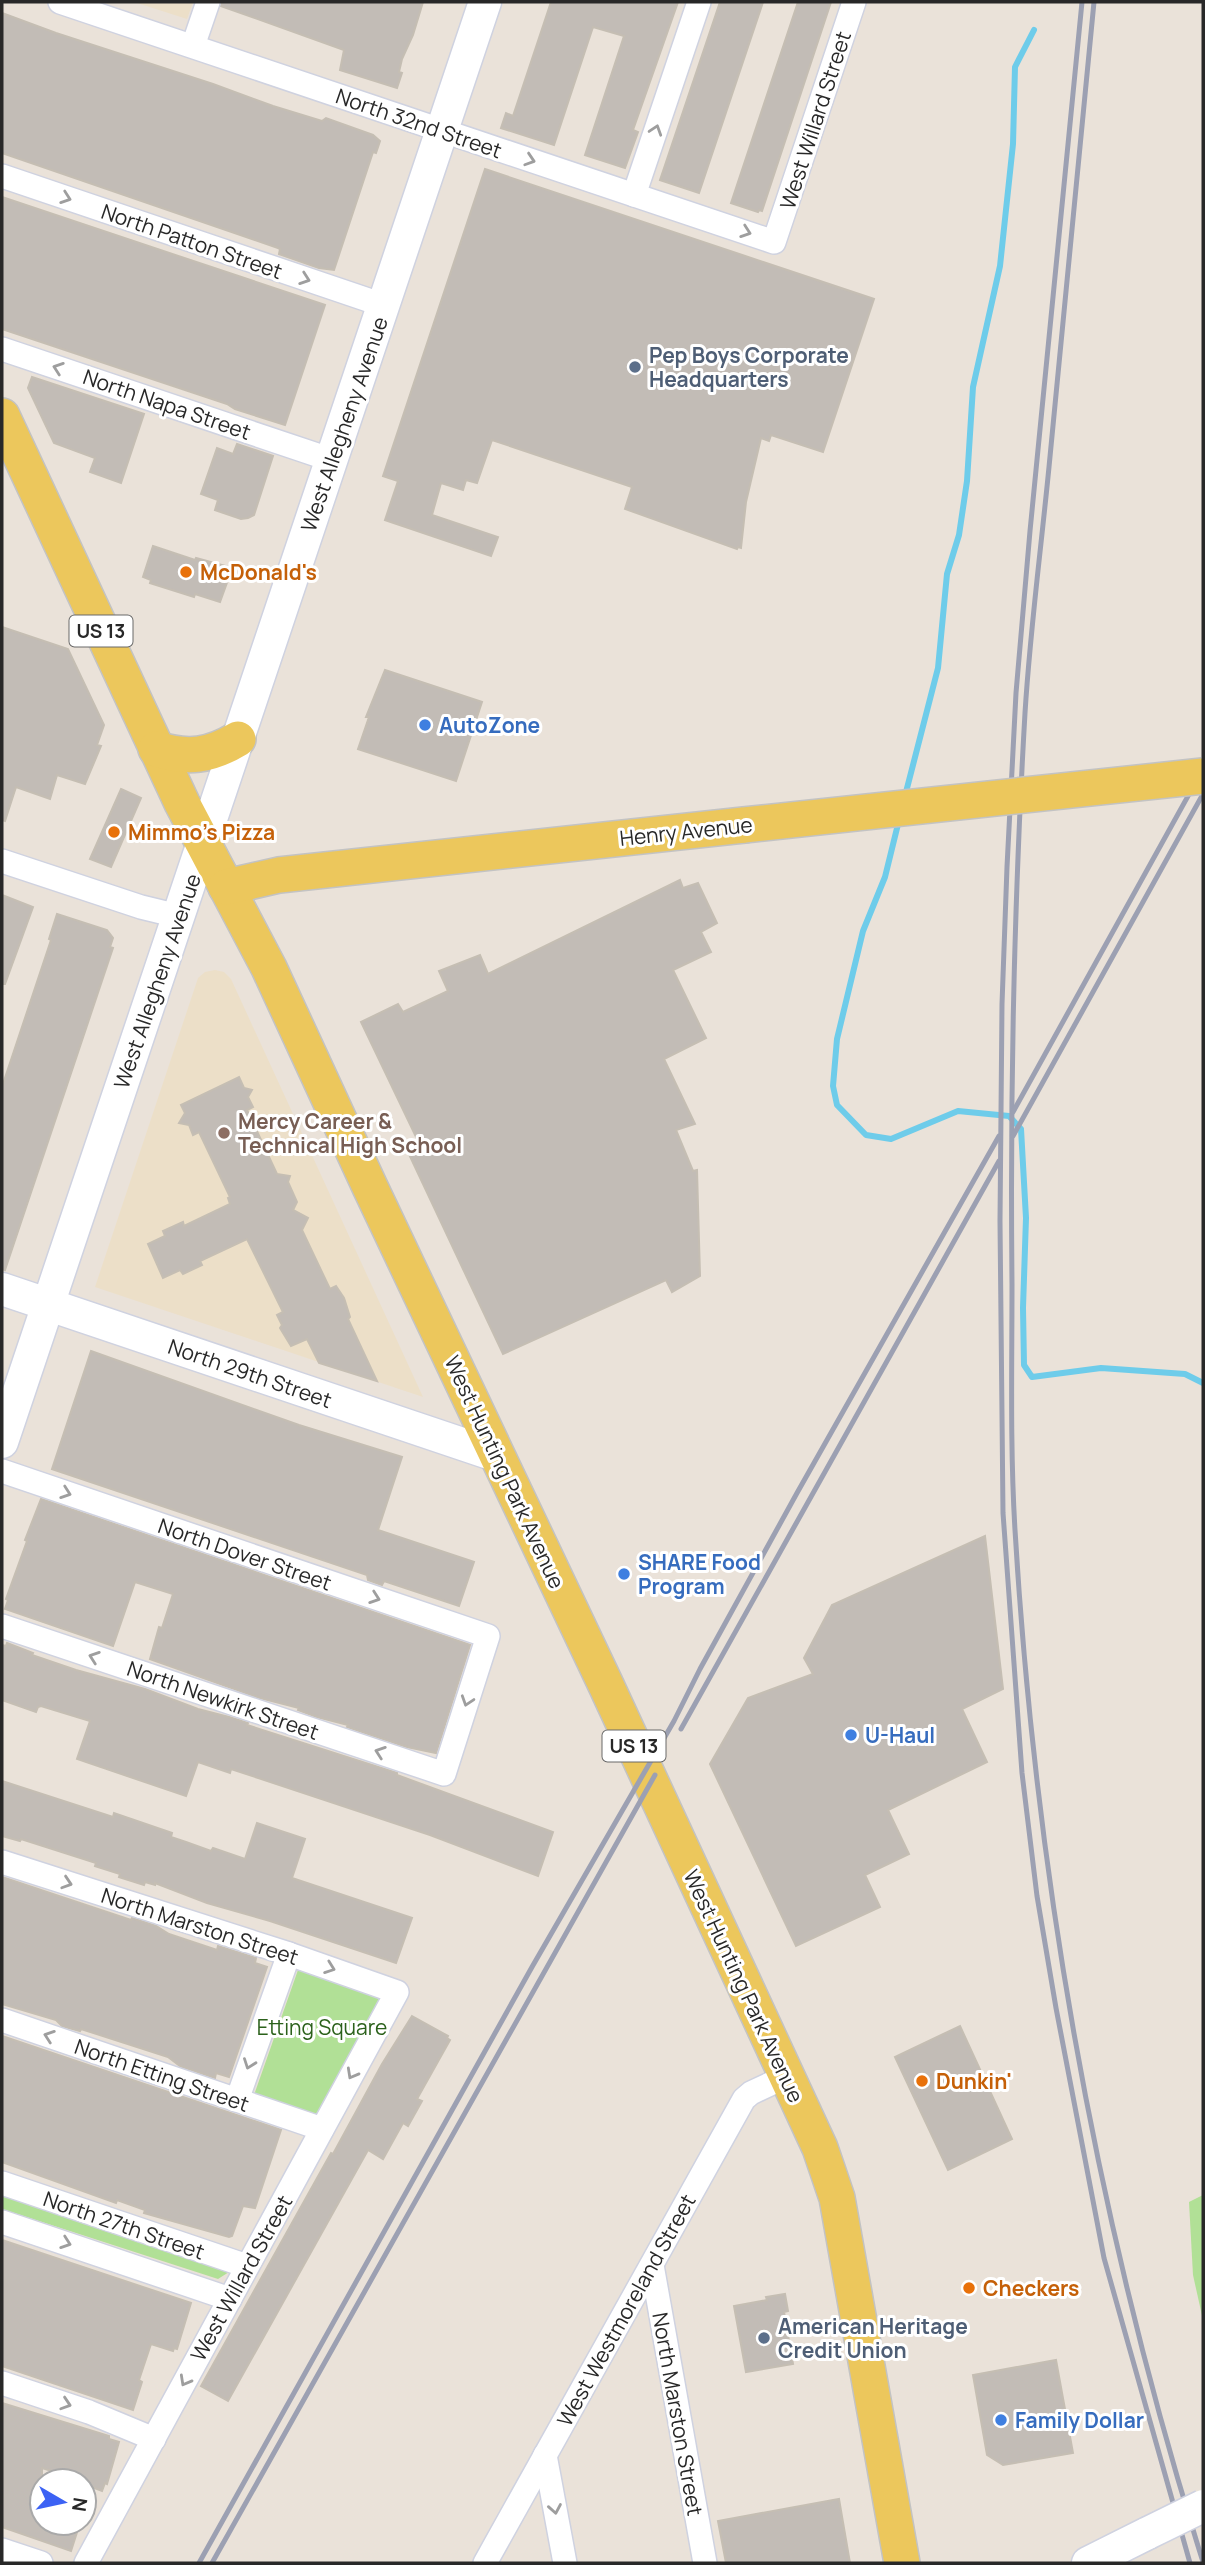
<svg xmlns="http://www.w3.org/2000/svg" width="1205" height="2565" viewBox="0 0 1205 2565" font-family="Manrope,sans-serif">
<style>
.education{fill:#ecdfc8}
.green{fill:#b1e096}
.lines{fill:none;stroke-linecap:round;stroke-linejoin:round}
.stream{stroke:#6eccea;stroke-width:6}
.building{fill:#c2bcb6;stroke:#c5beb3;stroke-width:2}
.street-casing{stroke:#cfd2e0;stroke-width:26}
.secondary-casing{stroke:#cfd2e0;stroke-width:35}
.primary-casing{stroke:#c3c3c3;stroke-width:38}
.street{stroke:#fff;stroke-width:23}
.secondary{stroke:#fff;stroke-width:32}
.primary{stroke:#ecc75c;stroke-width:35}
.rail{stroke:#9ca0b2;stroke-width:5}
.secondary-bridge-casing{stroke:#cfd2e0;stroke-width:35;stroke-linecap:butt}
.primary-bridge-casing{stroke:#c3c3c3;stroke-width:38;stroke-linecap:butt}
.secondary-bridge{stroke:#fff;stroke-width:32}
.primary-bridge{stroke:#ecc75c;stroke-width:35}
.oneway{stroke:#9e9e9e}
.service-dot{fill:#5c6f8a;stroke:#fff;stroke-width:2.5}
.food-dot{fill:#e8710a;stroke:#fff;stroke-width:2.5}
.shop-dot{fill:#3f7fe0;stroke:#fff;stroke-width:2.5}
.education-dot{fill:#8d6e63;stroke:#fff;stroke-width:2.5}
.labels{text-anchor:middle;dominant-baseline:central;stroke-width:6;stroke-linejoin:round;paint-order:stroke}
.shield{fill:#fff;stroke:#686868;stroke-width:2}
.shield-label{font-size:19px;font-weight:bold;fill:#282828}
.street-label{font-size:21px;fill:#282828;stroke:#fff}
.service-label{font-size:21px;font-weight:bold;fill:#4e5e75;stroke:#fff;text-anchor:start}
.food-label{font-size:21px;font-weight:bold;fill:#c56008;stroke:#fff;text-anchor:start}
.shop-label{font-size:21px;font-weight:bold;fill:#366cbe;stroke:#fff;text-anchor:start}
.education-label{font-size:21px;font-weight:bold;fill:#785e54;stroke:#fff;text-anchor:start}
.park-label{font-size:21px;fill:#2b611b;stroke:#fff}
</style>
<rect width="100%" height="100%" fill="#eae2d9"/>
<g class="education">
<path d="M134,2h59l-6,17z"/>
<path d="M215,970l9,2 7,7 192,418 -328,-110 103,-309 7,-6z"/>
</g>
<g class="green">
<path d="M298,1970l85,29 -63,118 -66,-22z"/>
<path d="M2,2190l220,72 7,10 -11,7 -216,-70z"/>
<path d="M1203,2195v125l-10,-45 -4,-73z"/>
</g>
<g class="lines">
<g class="stream">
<path d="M905,796l33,-128 9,-94 12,-39 8,-54 6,-94 27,-121 13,-122 2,-77 19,-37"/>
<path d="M899,820l-14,57 -22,54 -26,108 -4,47 4,19 29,30 25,4 67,-28 51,5 12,13 5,89 -3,90 1,57 8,12 69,-9 84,6 18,9"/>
</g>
</g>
<g class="building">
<path d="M222,2h201l-10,33 -11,24 -3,13 3,1 -5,15 -57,-18 4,-20 -123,-44z"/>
<path d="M551,2h127l-45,128 5,2 -13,36 -40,-13 39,-119 -31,-9 -39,118 -53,-17 5,-15 7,3z"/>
<path d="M720,2h43l-64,191 -39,-13z"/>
<path d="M798,2h33l-69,209 -3,-1 -1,2 -27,-9z"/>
<path d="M2,13l54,20 157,51 60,22 49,15 4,-3 47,17 7,6 -4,12 -3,-1 -39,118 -15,-2 -40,-14 1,-5 -2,-1 -276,-95z"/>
<path d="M485,169l389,130 -51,153 -52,-17 -2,6 -8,-3 -15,64 -5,46 -3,-1 -1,2 -112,-40 7,-22 -140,-47 -15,43 -11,-3 -3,10 -22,-7 -9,32 66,22 -7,19 -106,-36 13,-39 -15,-5z"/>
<path d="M2,197l323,108 -40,120 -50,-16 -8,-5 -225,-75z"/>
<path d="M32,377l112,37 -23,69 -31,-11 5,-14 -41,-15 -26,-55z"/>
<path d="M237,444l36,12 -19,59 -6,3 -7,1 -26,-9 3,-10 -17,-6 16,-46 16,6z"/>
<path d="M153,546l42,14 1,-2 33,9 -3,9 3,1 -9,25 -25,-8 -1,3 -44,-14 1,-3 -8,-3z"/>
<path d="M2,627l66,22 36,76 -7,20 4,1 -16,38 -28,-9 -7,24 -34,-12 -11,34 -3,-1z"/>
<path d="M385,670l97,32 -26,79 -98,-32 11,-32h-3z"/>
<path d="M121,789l20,9 -30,69 -21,-8z"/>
<path d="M680,880l3,8 15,-5 19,40 -16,9 10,20 -38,18 33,68 -42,21 31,65 -19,6 17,41 4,-1 3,106 -28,16 -6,-12 -163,74 -97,-206 12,-7 -57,-119 37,-18 5,8 45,-21 -9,-20 41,-16 8,19z"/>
<path d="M2,895l31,12 -28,77h-3z"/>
<path d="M57,914l50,16 6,8 -3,9 3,1 -108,322 -3,-1v-182l49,-147 -2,-1z"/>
<path d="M239,1077l5,11 8,2 -4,7 5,10 -6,3 30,64 13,2 -2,6 9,20 -4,8 15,8 -6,12 28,59 6,-3 8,12 6,19 -2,2 29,62 -58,-18 -12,-24 -16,7 -11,-18 2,-3 -5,-10 6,-3 -36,-73 -47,22 2,4 -19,9 -3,-4 -17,8 -15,-34 17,-8 -2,-5 20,-9 1,4 46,-22 -2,-6 2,-1 -31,-65 -6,3 -4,-10 -10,-2 6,-10 -4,-8z"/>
<path d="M91,1351l208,74 103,32 -24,73 96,32 -15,44 -75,-25 -2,4 -14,-5 -1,-5 -315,-106z"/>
<path d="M41,1499l429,146 -34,108 -29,-6 -60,-20 1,-2 -31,-8 -19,-7 1,-2 -39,-10 -110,-39 9,-32 3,1 11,-34 -38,-12 -22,64 -108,-37 3,-9 -2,-1 21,-58 -2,-1z"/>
<path d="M985,1536l18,153 -41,20 25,53 -99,48 21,44 -44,21 15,32 -84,39 -86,-182 38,-66 65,-24 -9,-16 28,-53z"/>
<path d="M7,1643l26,10 -1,2 44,15 69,19 53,20 31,8 19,6 -1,2 150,48v2l156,57 -15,44 -108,-41 -199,-66 -1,4 -32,-11 -12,34 -109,-37 13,-38 -49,-15 -3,1 -2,5 -34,-12v-55l4,1z"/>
<path d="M2,1781l111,36 1,-4 58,20 -1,4 15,5 25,9 2,-3 32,11 12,-36 48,16 -13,39 120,40 -16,45 -126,-42 -63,-18 -52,-20v2l-10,-3 -1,3 -25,-8 1,-3 -25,-8 1,-3 -75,-24 -1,2 -18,-5z"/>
<path d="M2,1877l129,43 1,-2 24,8 13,8 48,16 1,-4 38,12 -1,5 12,4 -38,110 -13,-4 -1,5 -35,-12 -12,-9 -87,-28 -1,2 -18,-5 -6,-6 -54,-16z"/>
<path d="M412,2016l36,20 -1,2 3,2 -33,59 5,2 -14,25 -5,-3 -20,36 -15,-9 -140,251 -27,-15 130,-233 2,1 49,-90z"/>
<path d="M960,2026l52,113 -64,31 -53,-113z"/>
<path d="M2,2036l279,94 -26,78 -12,-2 -11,30 -3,1 -85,-24 1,-3 -28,-10 -1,3 -114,-41z"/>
<path d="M2,2240l189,63 -14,46 -3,-1 -1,3 -22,-7 -12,36 3,2 -9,28 -131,-44z"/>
<path d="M785,2294l3,17 -4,1 9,52 -47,8 -12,-66 33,-6 -1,-3z"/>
<path d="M1056,2360l17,93 -70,12 -16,-10 -14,-80z"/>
<path d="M2,2403l107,33v3l10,3 -12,42 -2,-1 -3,8 -18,-7v-3l-42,-13v55h38l-9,28 -69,-24z"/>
<path d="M839,2499l11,64h-124l-8,-42z"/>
</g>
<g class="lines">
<defs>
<g id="street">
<path d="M60,2l714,240 80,-240"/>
<path d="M193,46l15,-44"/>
<path d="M2,176l381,129"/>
<path d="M634,195l65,-193"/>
<path d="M2,349l330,111"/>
<path d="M2,861l139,46 37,9"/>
<path d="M2,1471l486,165 -44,138 -442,-148"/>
<path d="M2,1862l287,92 108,38 -311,571"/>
<path d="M2,2020l320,109"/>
<path d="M237,2100l52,-146"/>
<path d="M2,2183l245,83"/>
<path d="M2,2222l228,77"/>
<path d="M652,2265l53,298"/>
<path d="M2,2383l87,29 65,27"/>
<path d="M545,2455l20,108"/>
<path d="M2,2550l39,13"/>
<path d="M485,2563l259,-464 7,-6 36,-17"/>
</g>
<g id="secondary">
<path d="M2,1289l496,167"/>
<path d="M2,1442l483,-1440"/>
<path d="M1088,2563l60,-30"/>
</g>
<g id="primary">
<path d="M2,416l180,387 87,165 101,219 235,496 215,465 17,50 65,365"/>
<path d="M156,749c32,10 54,7 82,-10"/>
<path d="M226,887l53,-12 465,-50"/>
</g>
</defs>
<use href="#street" class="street-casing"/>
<use href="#secondary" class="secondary-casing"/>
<use href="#primary" class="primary-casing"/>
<use href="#street" class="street"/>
<use href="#secondary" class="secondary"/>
<use href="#primary" class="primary"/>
<g class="rail">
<path d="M1082,2l-52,529 -14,162 -9,174 -5,137 -2,217 3,292 19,260 15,123 19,112 48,250 86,305"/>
<path d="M1094,2c-15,155 -30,310 -45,465 -8,82 -19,164 -24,246 -11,190 -15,380 -13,571 0,82 -2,164 3,246 21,351 83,698 188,1032"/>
<path d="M1013,1112l190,-343"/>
<path d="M1013,1136l190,-342"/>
<path d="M681,1729l318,-568"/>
<path d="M199,2563l333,-596 142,-246 26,-52 97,-176 202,-357"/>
<path d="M212,2563l443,-788"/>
</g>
<defs>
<path id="secondary-bridge" d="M1148,2533l55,-27"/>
<path id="primary-bridge" d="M744,825l459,-49"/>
</defs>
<use href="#secondary-bridge" class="secondary-bridge-casing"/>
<use href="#primary-bridge" class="primary-bridge-casing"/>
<use href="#secondary-bridge" class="secondary-bridge"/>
<use href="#primary-bridge" class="primary-bridge"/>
</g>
<defs><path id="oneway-chevron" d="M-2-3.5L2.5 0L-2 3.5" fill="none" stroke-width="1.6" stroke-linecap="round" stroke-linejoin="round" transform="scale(1.75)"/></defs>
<g class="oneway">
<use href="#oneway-chevron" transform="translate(656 130) rotate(-72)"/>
<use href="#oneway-chevron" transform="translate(530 160) rotate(18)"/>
<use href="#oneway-chevron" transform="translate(66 198) rotate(19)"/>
<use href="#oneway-chevron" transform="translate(746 232) rotate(19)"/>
<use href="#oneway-chevron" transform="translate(305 279) rotate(19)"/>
<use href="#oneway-chevron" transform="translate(58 368) rotate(-161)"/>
<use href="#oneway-chevron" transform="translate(66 1493) rotate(19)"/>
<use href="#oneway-chevron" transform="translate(375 1598) rotate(19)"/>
<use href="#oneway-chevron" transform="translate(94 1657) rotate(-161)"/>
<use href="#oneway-chevron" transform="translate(467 1701) rotate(108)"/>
<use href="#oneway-chevron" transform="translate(380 1752) rotate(-161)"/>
<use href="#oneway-chevron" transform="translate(67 1883) rotate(18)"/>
<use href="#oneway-chevron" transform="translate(330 1968) rotate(20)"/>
<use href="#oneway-chevron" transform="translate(49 2036) rotate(-161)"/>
<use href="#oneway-chevron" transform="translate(249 2064) rotate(110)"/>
<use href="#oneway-chevron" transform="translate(352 2074) rotate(119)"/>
<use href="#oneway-chevron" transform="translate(66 2243) rotate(19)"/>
<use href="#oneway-chevron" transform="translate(185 2381) rotate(119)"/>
<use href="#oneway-chevron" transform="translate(66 2404) rotate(18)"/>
<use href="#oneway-chevron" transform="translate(555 2509) rotate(80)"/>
</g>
<g class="service-dot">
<circle cx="635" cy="367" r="7"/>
<circle cx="764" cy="2338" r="7"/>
</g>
<g class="food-dot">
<circle cx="186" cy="572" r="7"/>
<circle cx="114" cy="832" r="7"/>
<circle cx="922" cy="2081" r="7"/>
<circle cx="969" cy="2288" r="7"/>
</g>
<g class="shop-dot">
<circle cx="425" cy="725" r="7"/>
<circle cx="624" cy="1574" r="7"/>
<circle cx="851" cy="1735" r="7"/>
<circle cx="1001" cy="2420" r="7"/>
</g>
<circle class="education-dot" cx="224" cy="1133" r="7"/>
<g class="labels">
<g class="shield">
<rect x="69.5" y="615.5" width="63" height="31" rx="5"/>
<rect x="602.5" y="1730.5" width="63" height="31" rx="5"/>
</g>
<g class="shield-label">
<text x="101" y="631">US 13</text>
<text x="634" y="1746">US 13</text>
</g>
<g class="street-label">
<text transform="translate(815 120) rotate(-72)">West Willard Street</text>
<text transform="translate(419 123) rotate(19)">North 32nd Street</text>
<text transform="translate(192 241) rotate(19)">North Patton Street</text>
<text transform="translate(167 404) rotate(19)">North Napa Street</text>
<text transform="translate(344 424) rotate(-71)">West Allegheny Avenue</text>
<text transform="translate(686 831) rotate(-6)">Henry Avenue</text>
<text transform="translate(157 981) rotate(-71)">West Allegheny Avenue</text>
<text transform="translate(250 1373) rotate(19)">North 29th Street</text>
<text transform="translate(505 1472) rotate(65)">West Hunting Park Avenue</text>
<text transform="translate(245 1554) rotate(19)">North Dover Street</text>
<text transform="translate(223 1700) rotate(19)">North Newkirk Street</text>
<text transform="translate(200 1926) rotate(18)">North Marston Street</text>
<text transform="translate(744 1986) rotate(65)">West Hunting Park Avenue</text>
<text transform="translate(162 2075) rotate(19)">North Etting Street</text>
<text transform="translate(124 2225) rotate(19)">North 27th Street</text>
<text transform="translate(241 2278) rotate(-61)">West Willard Street</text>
<text transform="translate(626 2310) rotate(-61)">West Westmoreland Street</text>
<text transform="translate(678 2414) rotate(80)">North Marston Street</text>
</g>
<g class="service-label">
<text x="649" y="355">Pep Boys Corporate<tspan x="649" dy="24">Headquarters</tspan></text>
<text x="778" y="2326">American Heritage<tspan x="778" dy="24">Credit Union</tspan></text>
</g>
<g class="food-label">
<text x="200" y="572">McDonald's</text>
<text x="128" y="832">Mimmo's Pizza</text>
<text x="936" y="2081">Dunkin'</text>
<text x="983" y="2288">Checkers</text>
</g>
<g class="shop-label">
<text x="439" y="725">AutoZone</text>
<text x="638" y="1562">SHARE Food<tspan x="638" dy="24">Program</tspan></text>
<text x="865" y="1735">U-Haul</text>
<text x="1015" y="2420">Family Dollar</text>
</g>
<g class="education-label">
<text x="238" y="1121">Mercy Career &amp;<tspan x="238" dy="24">Technical High School</tspan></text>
</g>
<g class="park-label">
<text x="322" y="2027">Etting Square</text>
</g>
</g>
<rect width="1205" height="2565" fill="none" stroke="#282828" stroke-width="7"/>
<g transform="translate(63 2502) rotate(99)"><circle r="33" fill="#ffffff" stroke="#a9a9a9" stroke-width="2"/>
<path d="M0-5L12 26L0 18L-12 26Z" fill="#3c62f4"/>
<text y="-10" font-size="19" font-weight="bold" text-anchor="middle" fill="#282828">N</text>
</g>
</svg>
